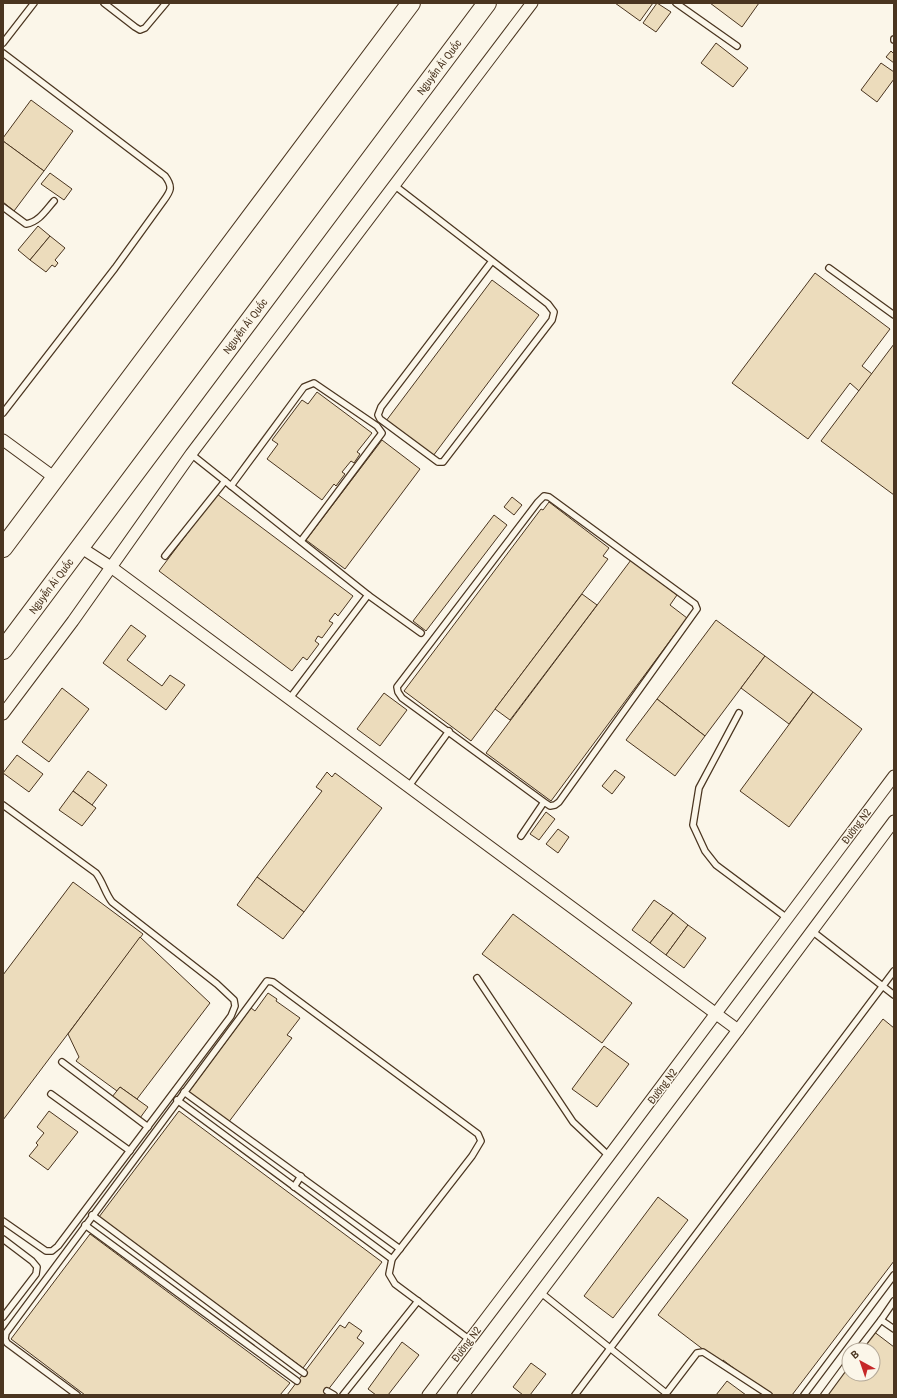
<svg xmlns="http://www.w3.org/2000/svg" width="897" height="1398" viewBox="0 0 897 1398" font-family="'Archivo Narrow',sans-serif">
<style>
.building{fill:#ecdcbc;stroke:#4a3520}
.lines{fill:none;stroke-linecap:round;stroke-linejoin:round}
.service-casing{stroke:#4a3520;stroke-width:8}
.minor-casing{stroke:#4a3520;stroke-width:13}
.primary-casing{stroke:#4a3520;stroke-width:20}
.service{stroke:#fbf6e9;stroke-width:5.5}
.minor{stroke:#fbf6e9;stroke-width:11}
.primary{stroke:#fbf6e9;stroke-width:18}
.labels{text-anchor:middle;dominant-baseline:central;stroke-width:3;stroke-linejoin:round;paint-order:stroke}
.street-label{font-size:11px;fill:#4a3520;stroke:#fbf6e9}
</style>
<rect width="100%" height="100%" fill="#fbf6e9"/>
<g class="building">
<path d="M615,3h38l-13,18z"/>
<path d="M657,3l14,9 -15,20 -13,-9z"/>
<path d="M710,3h49l-17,24z"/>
<path d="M716,43l32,25 -15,19 -32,-24z"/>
<path d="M891,51l3,3v9l-8,-6z"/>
<path d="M881,63l13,9v7l-17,23 -16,-12z"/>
<path d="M31,100l42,31 -29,40 -41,-30v-3z"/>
<path d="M3,141l41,30 -30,40 -11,-9z"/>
<path d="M50,173l22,16 -8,11 -23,-16z"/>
<path d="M38,226l12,10 -20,24 -12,-10z"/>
<path d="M50,236l15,12 -10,12 3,3 -3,4 -3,-2 -6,7 -16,-12z"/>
<path d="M815,273l75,56 -28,37 10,8 -13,17 -9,-8 -42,56 -76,-56z"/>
<path d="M492,280l47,35 -106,141 -47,-35z"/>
<path d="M894,344v151l-73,-54z"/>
<path d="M317,392l55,41 -15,19 3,2 -6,9 -3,-2 -9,11 3,2 -9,12 -2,-2 -12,16 -55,-41 11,-15 -6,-4 30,-40 6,4z"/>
<path d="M382,440l38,29 -75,100 -39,-29z"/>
<path d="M217,494l136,102 -15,20 -3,-3 -6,8 4,2 -11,15 -4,-2 -3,5 4,3 -12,16 -4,-3 -11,14 -133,-100z"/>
<path d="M512,497l10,8 -8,10 -10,-8z"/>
<path d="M549,502l60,46 -6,8 5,3 -137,182 -67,-50 137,-182 2,1z"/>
<path d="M494,515l13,10 -81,106 -13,-10z"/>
<path d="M631,560l46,35 -7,10 17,13 -136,183 -65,-48z"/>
<path d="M582,594l15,11 -87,115 -15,-11z"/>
<path d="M716,620l49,36 -60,80 -48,-37z"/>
<path d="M131,625l15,11 -19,24 35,26 8,-11 15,10 -19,25 -63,-47z"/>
<path d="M765,656l48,36 -24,32 -48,-36z"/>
<path d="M62,688l27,21 -40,53 -27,-20z"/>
<path d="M813,692l49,37 -73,98 -49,-36z"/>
<path d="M384,693l23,17 -27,36 -23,-17z"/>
<path d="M657,699l48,37 -30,40 -49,-36z"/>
<path d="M17,755l26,19 -14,18 -26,-19z"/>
<path d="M615,770l10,7 -13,17 -10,-8z"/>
<path d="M88,771l19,14 -15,20 -19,-14z"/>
<path d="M327,772l5,5 3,-4 47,35 -78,104 -47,-35 65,-86 -6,-4z"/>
<path d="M73,791l23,17 -14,18 -23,-16z"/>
<path d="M546,812l9,7 -16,21 -9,-6z"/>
<path d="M558,829l11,8 -11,16 -12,-9z"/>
<path d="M257,877l47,35 -21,27 -46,-34z"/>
<path d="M73,882l70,52 -140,186v-145z"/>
<path d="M654,900l19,13 -23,30 -18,-13z"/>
<path d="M673,913l15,12 -22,30 -16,-12z"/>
<path d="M513,914l119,89 -30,40 -120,-89z"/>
<path d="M688,925l18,13 -22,30 -18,-13z"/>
<path d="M140,937l70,66 -73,96 -17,-12 -3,4 -41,-30 3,-4 -11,-23z"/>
<path d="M268,993l9,6 -1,2 24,17 -13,17 5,3 -64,85 -40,-30 63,-85 4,3z"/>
<path d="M883,1019l11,9v233l-102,134h-23l-46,-35 -2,3 -63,-48z"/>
<path d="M604,1046l25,18 -32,43 -25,-18z"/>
<path d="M120,1087l28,20 -8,11 -28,-21z"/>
<path d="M49,1111l29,21 -30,38 -19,-14 9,-11 -2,-2 8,-10 -7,-6z"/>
<path d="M179,1111l203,151 -79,106 -204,-151z"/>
<path d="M658,1197l30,23 -75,98 -29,-22z"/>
<path d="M90,1234l200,149 -10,12h-195l-74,-56z"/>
<path d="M349,1322l13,9 -5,7 7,5 -40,52h-37l53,-70 5,3z"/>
<path d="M873,1331l21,16v48h-70l25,-33v12h24v-24h-15z"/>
<path d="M402,1342l17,13 -31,40h-12l-8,-6z"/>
<path d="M531,1363l15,11 -16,21h-7l-10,-8z"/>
<path d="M727,1381l19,14h-30z"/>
</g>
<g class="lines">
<defs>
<g id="service">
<path d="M104,3l31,24 5,3 5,-2 21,-25"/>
<path d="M676,3l61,43"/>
<path d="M894,39v1"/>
<path d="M3,43l31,-40"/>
<path d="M3,53l162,123c9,12 5,16 -3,27l-47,65 -112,145"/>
<path d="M394,185l154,119 6,8 -2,8 -109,142h-5l-58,-43 -2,-4 3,-8 111,-146"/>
<path d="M3,207l23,17c13,-2 20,-14 28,-23"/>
<path d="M829,268l65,47"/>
<path d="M191,454l177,141 53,38"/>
<path d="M231,486l73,-99 10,-4 63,43 5,7 -81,108"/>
<path d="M165,556l60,-75"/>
<path d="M290,698l78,-103"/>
<path d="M739,713l-40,75 -6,37 12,26 11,14 71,53"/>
<path d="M409,786l40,-55"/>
<path d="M3,805l93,68c7,9 9,20 16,29l105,82 17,16 1,6 -4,10 -173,230 -6,5h-6l-43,-30"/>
<path d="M521,836l23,-34 -142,-104 -4,-6 -1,-5 141,-185 6,-6 5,1 146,107 2,5 -138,193 -4,3 -5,1 -6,-4"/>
<path d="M812,931l82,64"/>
<path d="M477,978l96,144 36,34"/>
<path d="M62,1062l86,65"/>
<path d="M184,1092l216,157"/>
<path d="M51,1094l79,57"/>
<path d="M177,1100l215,159"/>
<path d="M294,1187l7,-11"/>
<path d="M92,1215l212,158"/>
<path d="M85,1225l212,156"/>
<path d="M3,1239l29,22 5,6 -1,7 -33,43"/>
<path d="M540,1292l126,101"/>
<path d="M881,1320l13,-19"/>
<path d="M858,1350l23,-30 13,9"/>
<path d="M327,1391l7,4"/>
<path d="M77,1395l-70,-52 -2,-4 1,-6 261,-352 6,1 205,152 3,7 -9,15 -80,103 -3,15 6,10 75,56"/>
<path d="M343,1395l75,-94"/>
<path d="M575,1395l319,-424"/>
<path d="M665,1395l32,-42 6,-1 66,43"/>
<path d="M804,1395l90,-120"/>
<path d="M824,1395l25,-34"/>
</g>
<g id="minor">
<path d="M3,440l52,38"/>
<path d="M80,547l31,20 627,463"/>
<path d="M3,714l70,-93 118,-167 341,-451"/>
<path d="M428,1395l181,-239 285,-380"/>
<path d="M463,1395l275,-365 156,-209"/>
</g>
<g id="primary">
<path d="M3,548l408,-545"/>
<path d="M3,650l484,-647"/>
</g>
</defs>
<use href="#service" class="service-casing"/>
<use href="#minor" class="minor-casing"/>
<use href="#primary" class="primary-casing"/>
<use href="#service" class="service"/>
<use href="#minor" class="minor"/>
<use href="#primary" class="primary"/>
</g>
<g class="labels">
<g class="street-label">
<text transform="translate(439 67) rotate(-53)">Nguyễn Ái Quốc</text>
<text transform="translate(245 326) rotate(-53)">Nguyễn Ái Quốc</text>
<text transform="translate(51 586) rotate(-53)">Nguyễn Ái Quốc</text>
<text transform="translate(856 826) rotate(-53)">Đường N2</text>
<text transform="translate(662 1086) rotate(-53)">Đường N2</text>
<text transform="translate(466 1344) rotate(-53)">Đường N2</text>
</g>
</g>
<rect width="897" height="1398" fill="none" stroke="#4a3520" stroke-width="8"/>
<g transform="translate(861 1362) rotate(320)"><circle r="19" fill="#fbf6e9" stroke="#b4a999"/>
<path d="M0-3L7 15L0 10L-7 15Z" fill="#c62828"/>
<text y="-6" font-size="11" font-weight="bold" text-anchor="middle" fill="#4a3520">B</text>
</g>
</svg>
